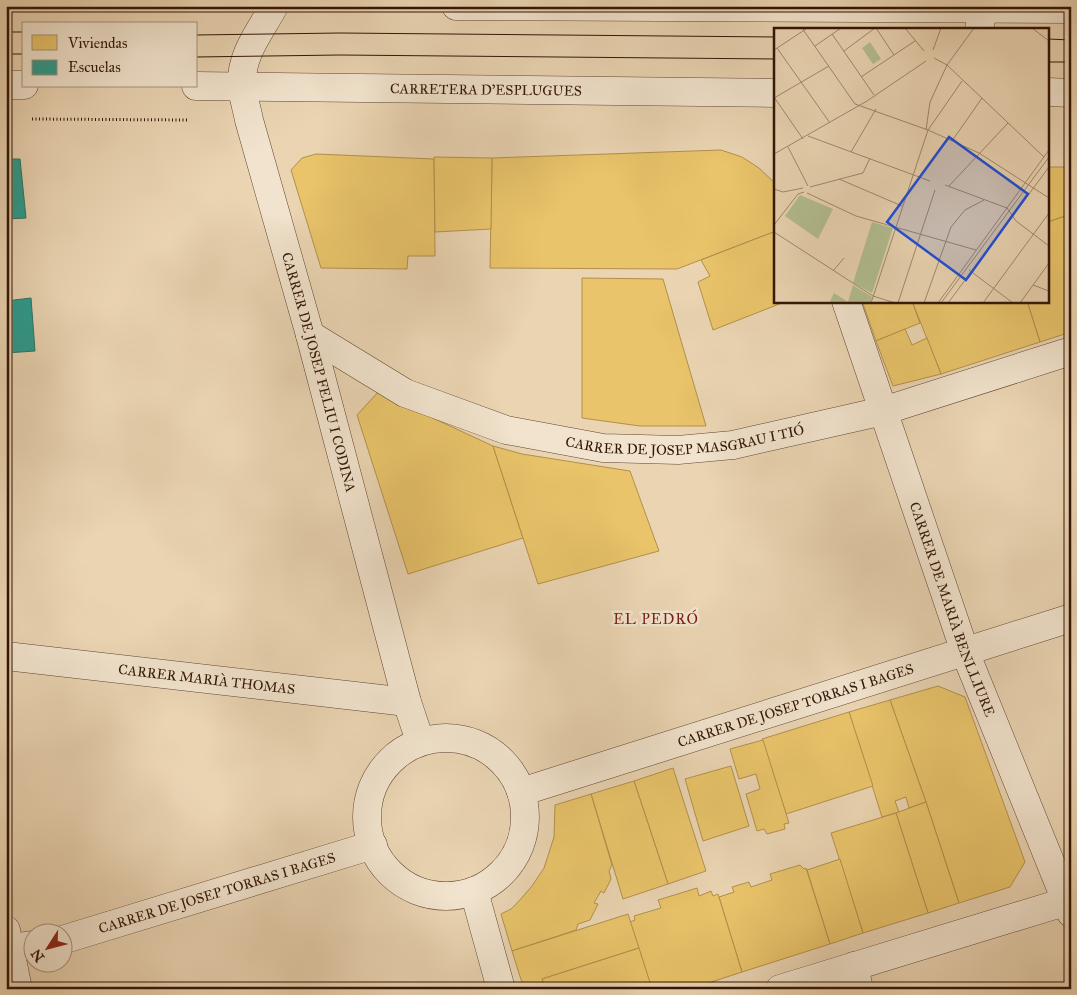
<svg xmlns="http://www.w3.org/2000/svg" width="1077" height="995" viewBox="0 0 1077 995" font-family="'IM FELL Great Primer',serif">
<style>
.homes{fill:#e9c46a;stroke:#b2904c}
.schools{fill:#2a9d8f;stroke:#2c7466}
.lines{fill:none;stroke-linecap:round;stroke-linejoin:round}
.pedestrian-casing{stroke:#604531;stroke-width:29}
.minor-casing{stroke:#604531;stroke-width:29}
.tertiary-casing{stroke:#604531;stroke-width:29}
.path{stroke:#321506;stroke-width:3;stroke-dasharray:1 2.5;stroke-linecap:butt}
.pedestrian{stroke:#f1e3cd;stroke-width:28}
.minor{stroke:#f1e3cd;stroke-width:28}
.tertiary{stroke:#f1e3cd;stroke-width:28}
.tram{stroke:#321506;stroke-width:1}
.labels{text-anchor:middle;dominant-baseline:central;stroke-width:5;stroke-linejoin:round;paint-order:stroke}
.street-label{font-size:14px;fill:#321506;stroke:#f1e3cd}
.neighbourhood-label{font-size:15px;letter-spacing:1px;fill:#7a1f14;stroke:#f1e3cd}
.inset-road{fill:none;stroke:#a0886d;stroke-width:1}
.view{fill:#1d4ed8;fill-opacity:0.15;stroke:#1d4ed8;stroke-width:2.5}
.inset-edge{fill:none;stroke:#321506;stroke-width:2.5}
</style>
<rect width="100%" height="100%" fill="#ead4b2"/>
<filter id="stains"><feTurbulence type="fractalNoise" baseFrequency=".004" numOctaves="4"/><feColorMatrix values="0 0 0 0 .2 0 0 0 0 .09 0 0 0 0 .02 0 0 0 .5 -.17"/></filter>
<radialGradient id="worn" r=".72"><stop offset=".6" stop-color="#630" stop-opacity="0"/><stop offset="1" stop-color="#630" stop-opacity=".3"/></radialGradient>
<g class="homes">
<path d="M721,150l21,7 17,11 17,16v47l-99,38 -187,-1 2,-110z"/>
<path d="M316,154l118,5 1,97h-27l-1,13 -86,-1 -30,-98 11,-12z"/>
<path d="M434,157l58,1 -1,71 -56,3z"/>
<path d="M1048,167h23v47l-23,8z"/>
<path d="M1071,214v118l-31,10 -13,-41h21v-79z"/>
<path d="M776,231v70h11l-74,29 -15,-48 12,-6 -9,-16z"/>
<path d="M582,278l81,1 43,147h-66l-58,-8z"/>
<path d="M862,301h50l8,22 -44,18z"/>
<path d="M912,301h115l13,41 -99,32z"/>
<path d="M905,329l7,16 15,-7 14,36 -48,12 -17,-45z"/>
<path d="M380,390l29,17 84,39 30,92 -115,36 -51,-159z"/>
<path d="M493,446l29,8 108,17 29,80 -121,33z"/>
<path d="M938,686l27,11 60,165 -15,25 -51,16 -33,-101 -36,-102z"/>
<path d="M890,700l36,102 -17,6 -3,-11 -11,4 4,11 -17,5 -33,-105z"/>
<path d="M849,712l24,74 -87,28 -24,-75z"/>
<path d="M763,740l26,83 -5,1 1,5 -18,5 -3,-5 -7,2 -11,-37 14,-5 -4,-15 -17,5 -9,-30z"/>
<path d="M731,766l18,60 -46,15 -18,-62z"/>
<path d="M673,768l33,103 -38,13 -34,-103z"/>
<path d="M634,781l34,103 -45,15 -32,-105z"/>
<path d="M591,794l21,71 -3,6 2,8 -7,14 -3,-2 -7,12 4,1 -8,16 -12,4 -2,6 -64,21 -11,-37 10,-5 8,-8 13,-15 12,-18 10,-31 1,-32z"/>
<path d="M926,802l33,101 -31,10 -32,-100z"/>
<path d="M896,813l32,100 -65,20 -32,-100z"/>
<path d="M840,859l23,74 -33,11 -23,-74z"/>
<path d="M800,865l4,4 2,-1 24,76 -88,28 -23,-75 15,-5 -2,-5 17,-5 2,5 21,-7 -2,-6z"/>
<path d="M697,888l2,8 12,-5 2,5 5,-2 24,78 -52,17h-38l-22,-67 5,-2 -1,-4 27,-8 -3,-8z"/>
<path d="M628,914l11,34 -97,31 3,7 -8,3h-13l-12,-38z"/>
<path d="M639,948l13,41h-115l8,-3 -3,-7z"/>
</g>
<g class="schools">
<path d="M6,159h14l6,59 -20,1z"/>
<path d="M31,298l4,53 -29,2v-52z"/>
</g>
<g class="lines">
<defs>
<g id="pedestrian">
<path id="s1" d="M62,940l311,-95"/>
<path d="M10,948l22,-3"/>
</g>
<g id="minor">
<path id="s2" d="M274,6c-14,26 -34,49 -32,80 1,11 5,23 7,34l61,215 97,367 13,39"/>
<path d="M979,29l5,-23"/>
<path id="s3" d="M846,301l119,351 106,261"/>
<path id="s4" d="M310,335l95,58 101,37 97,18 75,2 55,-5 150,-34 188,-60"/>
<path id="s5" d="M6,656l401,46"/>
<circle cx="446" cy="817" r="79"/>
<path id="s6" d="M521,792l550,-174"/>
<path d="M474,891l27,98"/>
<path d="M6,930l12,59"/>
<path d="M854,966l5,23"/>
<path d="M780,989l291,-89"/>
</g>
<g id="tertiary">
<path d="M456,6l615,3"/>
<path d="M6,85h18"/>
<path id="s7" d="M196,86l580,7"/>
<path d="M1048,92l23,1"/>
</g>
</defs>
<use href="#pedestrian" class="pedestrian-casing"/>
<use href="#minor" class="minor-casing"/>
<use href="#tertiary" class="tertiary-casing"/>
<path class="path" d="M32,119l156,1"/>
<use href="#pedestrian" class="pedestrian"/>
<use href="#minor" class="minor"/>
<use href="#tertiary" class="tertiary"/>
<g class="tram">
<path d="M6,32h18"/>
<path d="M196,35l144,-2 436,4"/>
<path d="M1048,39l23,1"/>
<path d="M6,54h18"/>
<path d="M196,57l144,-2 436,4"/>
<path d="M1048,62h23"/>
</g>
</g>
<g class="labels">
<g class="street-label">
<text stroke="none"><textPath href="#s7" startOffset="290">CARRETERA D'ESPLUGUES</textPath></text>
<text stroke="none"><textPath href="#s2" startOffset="384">CARRER DE JOSEP FELIU I CODINA</textPath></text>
<text stroke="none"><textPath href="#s4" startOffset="400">CARRER DE JOSEP MASGRAU I TIÓ</textPath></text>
<text stroke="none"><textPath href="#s3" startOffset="326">CARRER DE MARIÀ BENLLIURE</textPath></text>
<text stroke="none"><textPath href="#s5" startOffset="202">CARRER MARIÀ THOMAS</textPath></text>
<text stroke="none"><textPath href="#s6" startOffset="288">CARRER DE JOSEP TORRAS I BAGES</textPath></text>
<text stroke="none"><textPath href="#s1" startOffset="162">CARRER DE JOSEP TORRAS I BAGES</textPath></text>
</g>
<g class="neighbourhood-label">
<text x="656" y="619">EL PEDRÓ</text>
</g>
</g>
<g transform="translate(774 28)">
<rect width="275" height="275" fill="#ead4b2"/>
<path d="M96,14l11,17 -8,5 -11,-16zM26,167l33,14 -15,30 -33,-23zM98,194l21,6 -21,65 -19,-10zM79,257l19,12 -1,6h-42l5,-10 14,9z" fill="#b2be8f"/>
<path class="inset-road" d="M28,0l53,76 73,26 51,23 70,45M102,0l18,27M131,0l19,23M258,0l17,13M58,6l42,61M41,18l26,-18M3,20l53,75M0,22l32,-21M159,22l8,-22M70,23l31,-23M160,30l13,7 97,92M87,49l54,-36M0,69l29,42M0,70l55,-32M152,102l4,-28 17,-37 27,-37M34,108l122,45M178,113l30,-43M14,119l20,39M77,124l25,-43M0,126l93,-53 59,-40M65,151l63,27M171,157l62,23 9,13 33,25M175,158l59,-63M36,159l53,-14 7,-15M0,161l9,3 20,-4M33,165l49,23 120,34M0,197l24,-31 6,-2M0,204l99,64 22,7M195,242l44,33M59,243l11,-13M259,257l16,6M97,275l57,-173 34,-49M124,275l37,-113M150,275l27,-76 14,-17 19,-10M164,275l111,-153M167,275l108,-146M174,275l101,-136M209,275l66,-90M246,275l29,-40"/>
<path class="view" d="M175,109l79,57 -62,86 -79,-58z"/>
<rect width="275" height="275" class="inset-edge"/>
</g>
<rect width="1077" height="995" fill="none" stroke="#ead4b2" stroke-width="25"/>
<rect x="8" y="8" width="1062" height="980" fill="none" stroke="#321506" stroke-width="2.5"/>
<rect x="12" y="12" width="1052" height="970" fill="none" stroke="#321506"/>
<rect x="22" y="22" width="175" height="65" fill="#f1e3cd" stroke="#a5917d"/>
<rect x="32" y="35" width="25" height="15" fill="#e9c46a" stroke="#a5917d"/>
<text x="68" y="48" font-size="15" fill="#321506">Viviendas</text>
<rect x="32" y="60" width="25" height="15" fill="#2a9d8f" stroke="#a5917d"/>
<text x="68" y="72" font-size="15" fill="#321506">Escuelas</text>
<g transform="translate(48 948) rotate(234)"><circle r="24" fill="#f1e3cd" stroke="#a5917d"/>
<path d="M0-4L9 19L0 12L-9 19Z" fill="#8f2418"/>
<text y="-8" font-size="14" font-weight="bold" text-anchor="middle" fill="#321506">N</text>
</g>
<rect width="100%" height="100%" filter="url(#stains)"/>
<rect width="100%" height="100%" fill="url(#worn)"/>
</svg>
